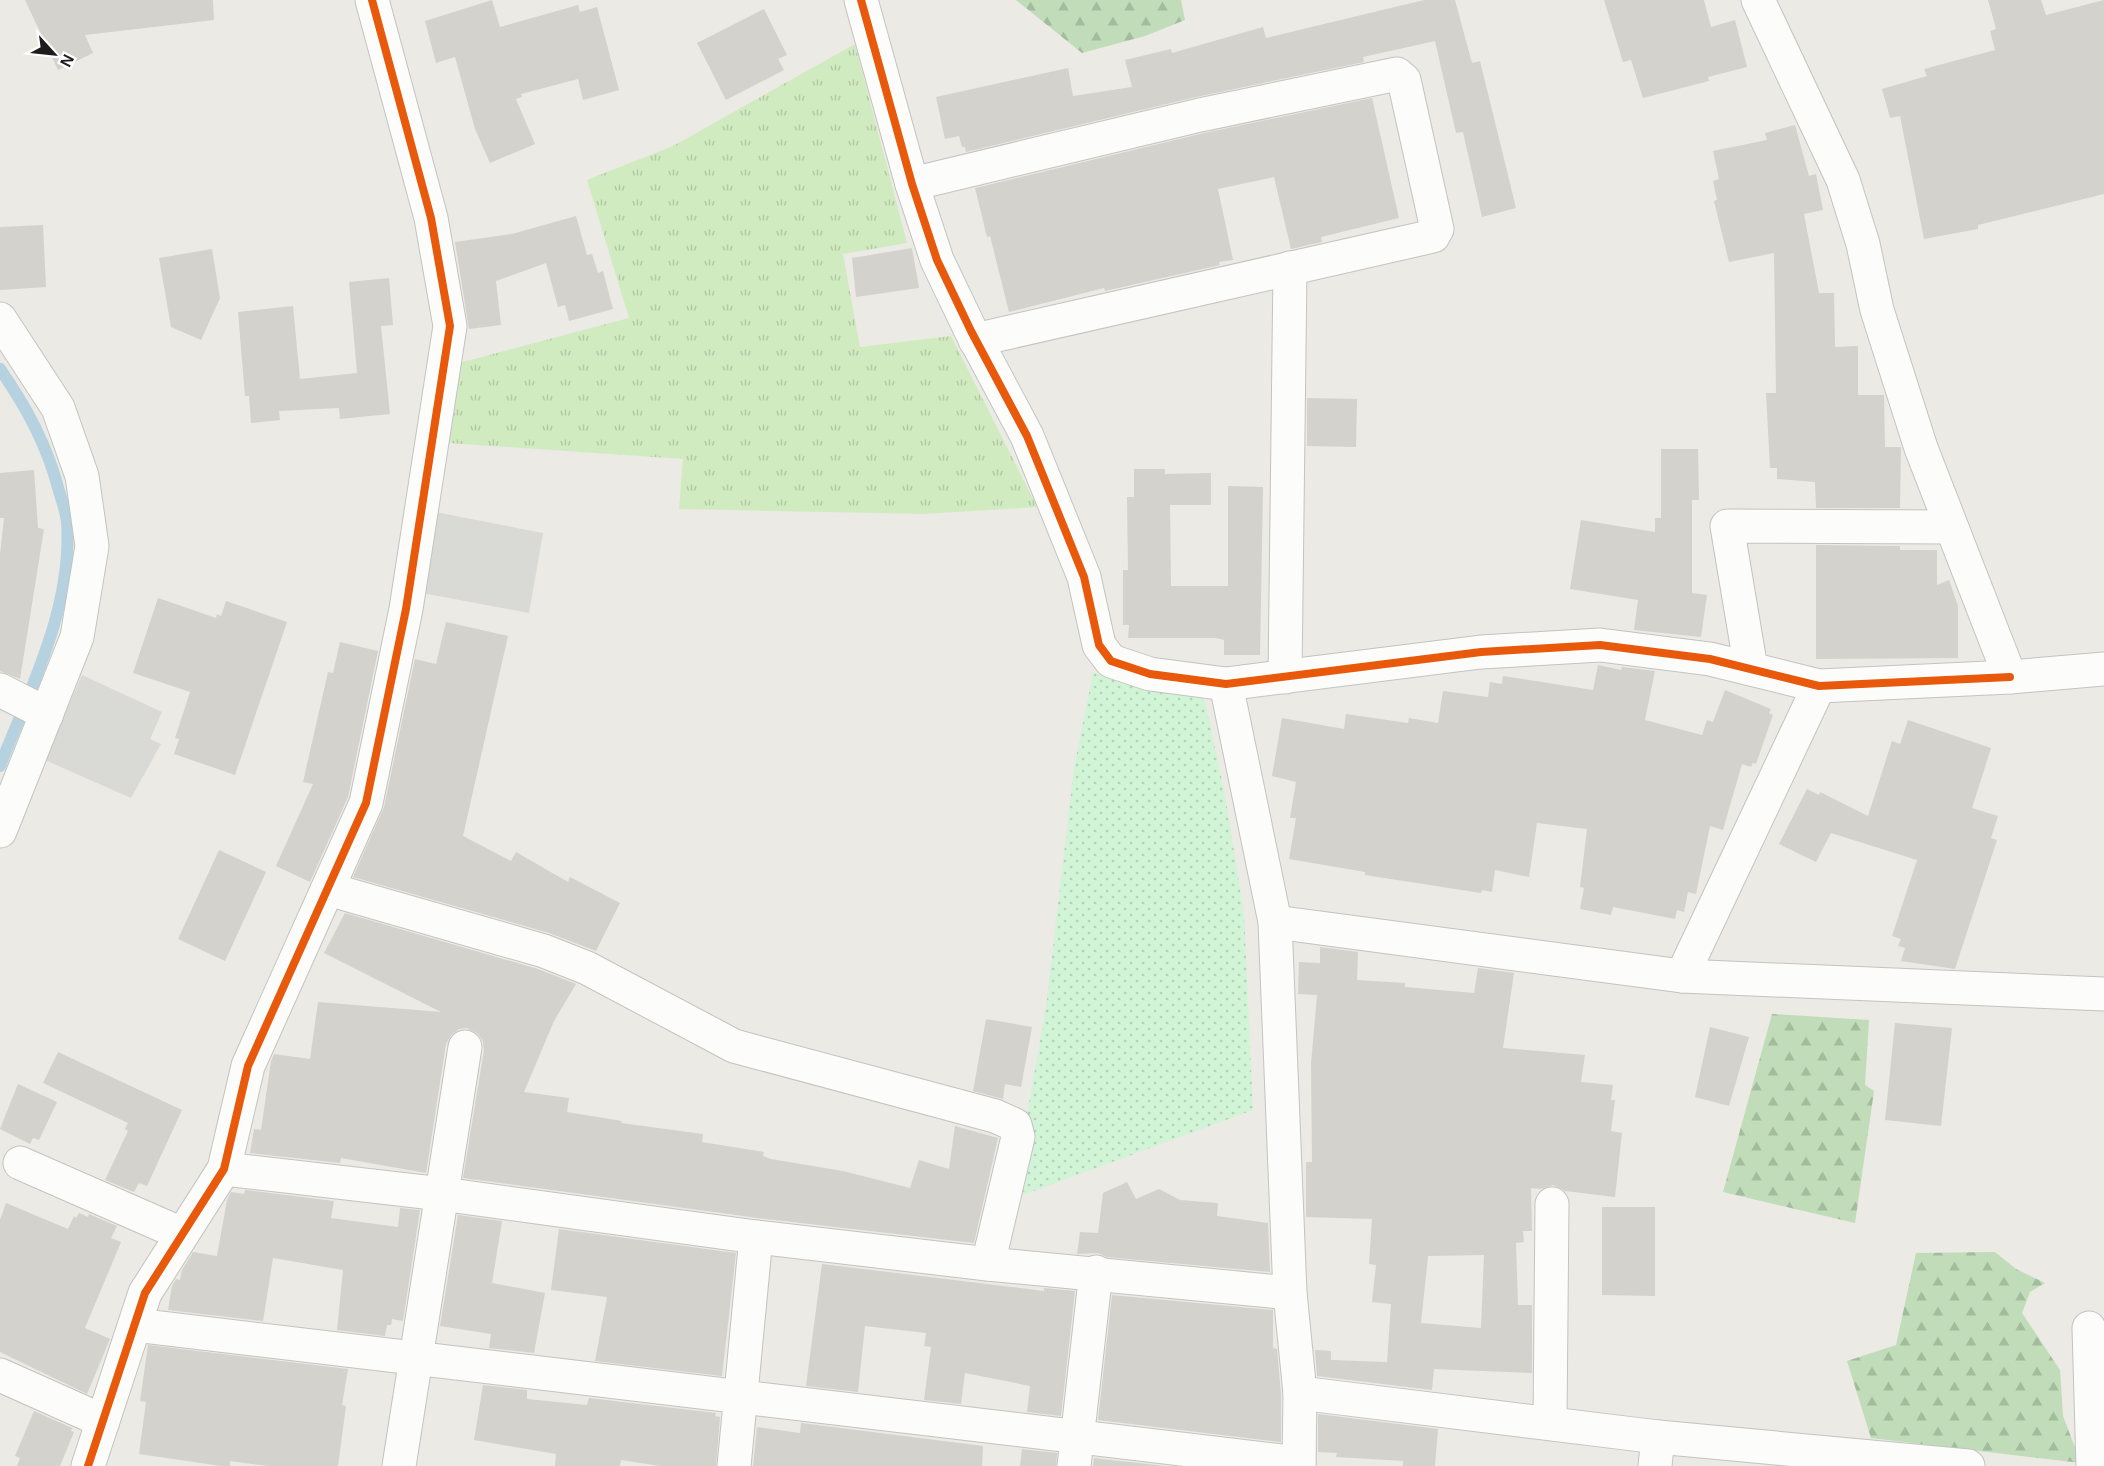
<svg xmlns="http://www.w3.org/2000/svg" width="2104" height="1466" viewBox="0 0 2104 1466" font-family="Helvetica,sans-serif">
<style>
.grass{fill:url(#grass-tufts)}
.forest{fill:url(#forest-firs)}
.park{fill:url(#park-dots)}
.parking{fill:#d9d9d6}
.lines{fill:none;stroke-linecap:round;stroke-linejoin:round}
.stream{stroke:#b6d1e0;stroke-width:12}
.building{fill:#d3d2cd;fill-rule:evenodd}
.minor-casing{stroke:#c3c3c0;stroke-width:35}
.minor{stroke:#fcfcfb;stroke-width:33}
.cycleway-casing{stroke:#fff;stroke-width:11}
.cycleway{stroke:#e8590c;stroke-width:8}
</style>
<defs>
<pattern id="grass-tufts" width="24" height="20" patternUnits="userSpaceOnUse" patternTransform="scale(1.5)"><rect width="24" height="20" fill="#d1ebc1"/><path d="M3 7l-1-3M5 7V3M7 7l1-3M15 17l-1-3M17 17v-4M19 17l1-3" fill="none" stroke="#b3c9a5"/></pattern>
<pattern id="forest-firs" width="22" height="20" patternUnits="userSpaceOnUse" patternTransform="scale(1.5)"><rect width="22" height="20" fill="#c0dcb8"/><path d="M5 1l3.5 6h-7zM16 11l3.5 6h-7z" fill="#a4bc9e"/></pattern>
<pattern id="park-dots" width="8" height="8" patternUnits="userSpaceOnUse" patternTransform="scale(1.5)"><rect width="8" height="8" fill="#d1f4d6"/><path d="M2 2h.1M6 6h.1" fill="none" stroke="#b3d1b7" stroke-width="1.8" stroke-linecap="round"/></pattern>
</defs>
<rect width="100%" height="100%" fill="#ebeae4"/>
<path class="grass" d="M855,44l52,199 -64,11 17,93 91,-11 86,171 -113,7 -245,-5 4,-50 -235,-16 11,-80 170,-45 -42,-138 86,-34z"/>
<g class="forest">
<path d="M1016,0h165l4,20 -40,16 -63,17z"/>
<path d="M1772,1014l97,6 -4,65 9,6 -19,132 -132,-31z"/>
<path d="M1995,1252l21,17 29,14 -15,9 -8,21 38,57 3,46 18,47 -210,-25 -24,-77 49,-16 20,-92z"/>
</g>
<path class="park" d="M1093,673l55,13 47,7 10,9 20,93 19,119 9,196 -241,89 34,-192 28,-239z"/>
<g class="parking">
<path d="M435,512l108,21 -14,80 -107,-20z"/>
<path d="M82,675l80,37 -12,27 11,5 -30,54 -86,-38z"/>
</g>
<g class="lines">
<path class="stream" d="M0,369c27,39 47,76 59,122 3,10 7,21 8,31 6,85 -37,167 -67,244"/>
</g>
<g class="building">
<path d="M25,0h188l1,20 -129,15 8,18 -35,17z"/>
<path d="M492,0l8,27 78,-22 2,7 17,-5 22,83 -36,10 -5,-21 -57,15 1,3 -6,2 19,45 -45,19 -15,-34 -20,-72 -19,6 -11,-42z"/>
<path d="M1424,0h31l17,63 8,-2 36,147 -34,9 -19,-85 -7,1 -21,-92 -72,16 1,5 -168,35 -230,55 -1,-5h-3l-3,-11 -14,3 -9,-42 132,-29 5,28 59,-9 -7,-27 46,-11 1,4 91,-26 3,11z"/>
<path d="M1604,0h100l7,27 24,-7 12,47 -39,10 1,4 -66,17 -12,-38 -8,2z"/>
<path d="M1988,0h53l5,15 58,-15v194l-126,31v4l-54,10 -24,-123 -10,2 -8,-29 45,-13 -3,-7 71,-19 -5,-19 6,-2z"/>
<path d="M764,9l23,46 -9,4 6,11 -58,30 -29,-57z"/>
<path d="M1372,98l27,120 -78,19 1,5 -31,7 -17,-72 -56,12 15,71 -14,2 1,3 -115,26 -1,-3 -95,24 -19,-76 -3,1 -12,-49 229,-55z"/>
<path d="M1795,125l14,51 7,-2 7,36 -19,4 15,79h15l1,54 23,-1v49h26l1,52h16l-1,61h-84l-1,-26 -38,-3v-11h-7l-4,-75h10l-2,-140 -45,9 -15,-61 3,-1 -4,-19 6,-2 -6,-28 54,-11 -2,-7z"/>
<path d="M576,216l11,39 5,-1 6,19 5,-2 10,38 -44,12 -4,-16 -7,2 -12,-44 -50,18 5,44 -32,4 -14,-87 57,-8z"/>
<path d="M43,225l3,62 -46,3v-63z"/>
<path d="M912,248l7,40 -63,9 -4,-39z"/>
<path d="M212,249l8,49 -19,42 -30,-13 -12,-69z"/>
<path d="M389,278l4,47 -12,1 9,88 -50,5 -1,-11 -60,3 1,9 -29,3 -2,-27h-4l-7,-84 55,-6 7,73 57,-6 -8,-91z"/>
<path d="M1307,398l50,1 -1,48 -49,-1z"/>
<path d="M1661,449h37l1,51h-7v93l15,2 -6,42 -67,-7 4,-30 -68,-11 11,-69 74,12v-14h6z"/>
<path d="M1134,469h31v5l46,-1v32h-41l1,81h57v-100l35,1 -3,168h-36v-15l-8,-2h-88l1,-13h-6v-55h5l-1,-73h7z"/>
<path d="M34,470l4,58 6,1 -24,150 -20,-8v-117l4,-36h-4v-45z"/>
<path d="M1816,545l84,1v4h37v35l12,-5 9,26v52l-142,1z"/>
<path d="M158,598l58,20 1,-4 4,2 5,-15 61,21 -52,153 -61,-21 5,-15 -4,-1 15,-46 -57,-19z"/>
<path d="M446,622l62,14 -45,200 48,25 5,-9 52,30 2,-5 50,26 -24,48 -47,-18 -196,-56 31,-70 31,-148 21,5z"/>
<path d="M340,642l38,9 -30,146 -38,85 -34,-16 37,-82 -10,-2 25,-110 5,1z"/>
<path d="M1598,665l23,5 1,-3 33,4 -10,49 57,15 5,-15 6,2 12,-32 46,19 -2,4 4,2 -17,49 -3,-1 -2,4 -9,-3 -19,66 -13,-4 -14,68 -8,-2 -4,20 -7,-2 -2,9 -62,-12 -2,8 -31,-6 4,-21 -4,-1 7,-58 -50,-6 -8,54 -34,-7 -3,22 -10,-2 -1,3 -116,-18v-3l-76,-13 7,-41h-6l6,-36 -24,-6 10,-58 62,11 2,-15 62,9 1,-5 29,5 5,-32 45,6 2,-15 12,2 1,-8 90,14z"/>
<path d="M1908,720l83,28 -19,60 26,8 -7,22 6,2 -42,129 -54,-8 4,-13 -7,-2 3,-7 -9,-3 25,-76 -86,-27 -15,29 -37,-18 28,-55 12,6 1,-3 48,24 24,-75 8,3z"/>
<path d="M219,850l47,22 -41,89 -47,-22z"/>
<path d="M345,913l193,56 38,15 -22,37 -30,71 45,6 -2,14 55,9 -1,2 82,11 -1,8 62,10 -1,4 8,3 72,12 67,17 9,-28 30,9 6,-43 43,12 -24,105 -216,-25 -295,-40 21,-128 -1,-9 -6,-8 -10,-5 -8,1 -8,6 -5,9 -20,129 -85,-15 -1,5 -90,-10 4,-24 7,1 10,-69 3,-7 36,5 8,-57 123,10 -117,-59z"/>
<path d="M1320,947l38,5 -1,28 48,3v4l69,6 4,-25 36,5 -11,75 82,7 -4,27 32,3 -2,15h4l-4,31 11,2 -7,64 -50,-6 -12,-6 -12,4 -10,-1 1,43h-9l1,11 -8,1 2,62h14v68l-98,-4 -2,21 -115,-14 -2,-26 16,1v9l56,2 4,-58 -19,-2 4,-37 -7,-1 3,-45 -66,-2v-55h6l-1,-98 6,-69 -19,-1 1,-32 21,1zM1484,1255l-3,73 -60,-5 7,-67z"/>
<path d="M986,1019l46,8 -11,60 -16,-3 -2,15 -30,-8z"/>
<path d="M1895,1023l57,5 -11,98 -56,-6z"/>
<path d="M1710,1027l39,10 -20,69 -34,-9z"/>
<path d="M58,1052l124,58 -35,76 -8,-3 -5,9 -29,-12 23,-49 -3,-2 3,-6 -85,-40z"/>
<path d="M18,1084l39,18 -18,38 -6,-2 -3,6 -30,-15z"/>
<path d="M1127,1182l9,17 23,-10 21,11 38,3 -1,13 51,7 2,49 -164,-15 -8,-4 -21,1 3,-22 18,1 5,-40z"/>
<path d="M245,1190l89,11 -3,17 67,9 2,-19 20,2 -17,111 -11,-2 -1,6h-4l-2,11 -48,-6 6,-60 -70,-12 -10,63 -95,-11 4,-24 4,-7 4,1 2,-10 11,-18 24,4 10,-56 4,-8 13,2z"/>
<path d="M6,1203l62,26 6,-13 2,2 3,-5 9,4 1,-3 28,12 -6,12 10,4 -36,86 25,11 -23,55 -87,-42v-132z"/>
<path d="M1602,1207h53v89l-53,-1z"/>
<path d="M458,1215l44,6 -10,62 53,10 -11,60 -45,-5 2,-14 -51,-8z"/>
<path d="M559,1229l177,24 -14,123 -127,-15 12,-64 -56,-7z"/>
<path d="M822,1264l222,27v-3l31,3 -14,125 -34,-4 3,-26 -65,-13 -4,31 -37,-4 7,-53 -7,-1 2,-13 -61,-7 -7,66 -52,-6z"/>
<path d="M1112,1295l161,15v38l4,1 4,45v48l-183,-22z"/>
<path d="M148,1345l200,24 -6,36 4,1 -8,60h-70l-38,-5v5h-9l-82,-12 7,-52 -6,-1z"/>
<path d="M483,1385l44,5v9l60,6 2,-7 127,15 -1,3 5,1 -4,49h-56l-39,-6 -1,6h-65l1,-12 -82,-14z"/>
<path d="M34,1411l38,17 -1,3 3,1 -14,34h-43l3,-8 -5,-2z"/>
<path d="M1318,1414l120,15 -3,37h-32v-5l-67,-4 1,-4 -19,-1z"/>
<path d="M801,1423l182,23 -1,20h-229l4,-39 43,6z"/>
<path d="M1022,1449l35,4 -1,13h-36z"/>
<path d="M1094,1458l71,8h-72z"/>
</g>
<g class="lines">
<defs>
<g id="minor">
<path d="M861,0l51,184 25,76 34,71 56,105 57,141 15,68 12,16 39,13 76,10 255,-32 119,-7 110,14 109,27 191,-9"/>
<path d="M1758,0l85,180 20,64 14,66 44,138 89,229 94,-8"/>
<path d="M912,184l288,-69 197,-41 7,6 33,149 -4,7 -458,104"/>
<path d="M0,319l58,89 24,68 10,70 -15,91 -77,194"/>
<path d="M1751,669l-24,-143 224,1"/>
<path d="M1285,677l5,-409"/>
<path d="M1226,684l49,238 15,371 10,100 -1,73"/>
<path d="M0,690l47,24"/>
<path d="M328,889l216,62 43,17 147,78 261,70 20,9 3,12 -30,127"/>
<path d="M1275,922l407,54 422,18"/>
<path d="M1682,976l137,-290"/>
<path d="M20,1163l162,71"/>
<path d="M224,1169l218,25 314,43 232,27 302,29"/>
<path d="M135,1325l1164,138"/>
<path d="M2089,1328l4,138"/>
<path d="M0,1375l103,46"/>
<path d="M1300,1393l358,44 310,29"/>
<path d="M1550,1423l2,-219"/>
<path d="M88,1466l57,-173 79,-124 24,-103 118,-263 40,-194 44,-283 -19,-108 -59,-218"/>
<path d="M399,1466l66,-419"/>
<path d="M734,1466l22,-229"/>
<path d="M1074,1466l22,-194"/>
<path d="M1655,1466l3,-29"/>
</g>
</defs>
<use href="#minor" class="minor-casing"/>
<use href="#minor" class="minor"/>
<defs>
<g id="cycleway">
<path d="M861,0l51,184 25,76 34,71 56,105 57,141 15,68 12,16 39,13 76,10 255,-32 119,-7 110,14 109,27 191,-9"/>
<path d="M88,1466l57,-173 79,-124 24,-103 118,-263 40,-194 44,-283 -19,-108 -59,-218"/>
</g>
</defs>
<use href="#cycleway" class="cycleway-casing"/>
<use href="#cycleway" class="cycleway"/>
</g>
<g transform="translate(54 54) rotate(117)" stroke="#ffffff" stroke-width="4.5" paint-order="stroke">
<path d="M0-4.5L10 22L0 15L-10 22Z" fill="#1c1c1c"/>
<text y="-9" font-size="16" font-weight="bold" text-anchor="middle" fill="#1c1c1c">N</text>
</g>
</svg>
